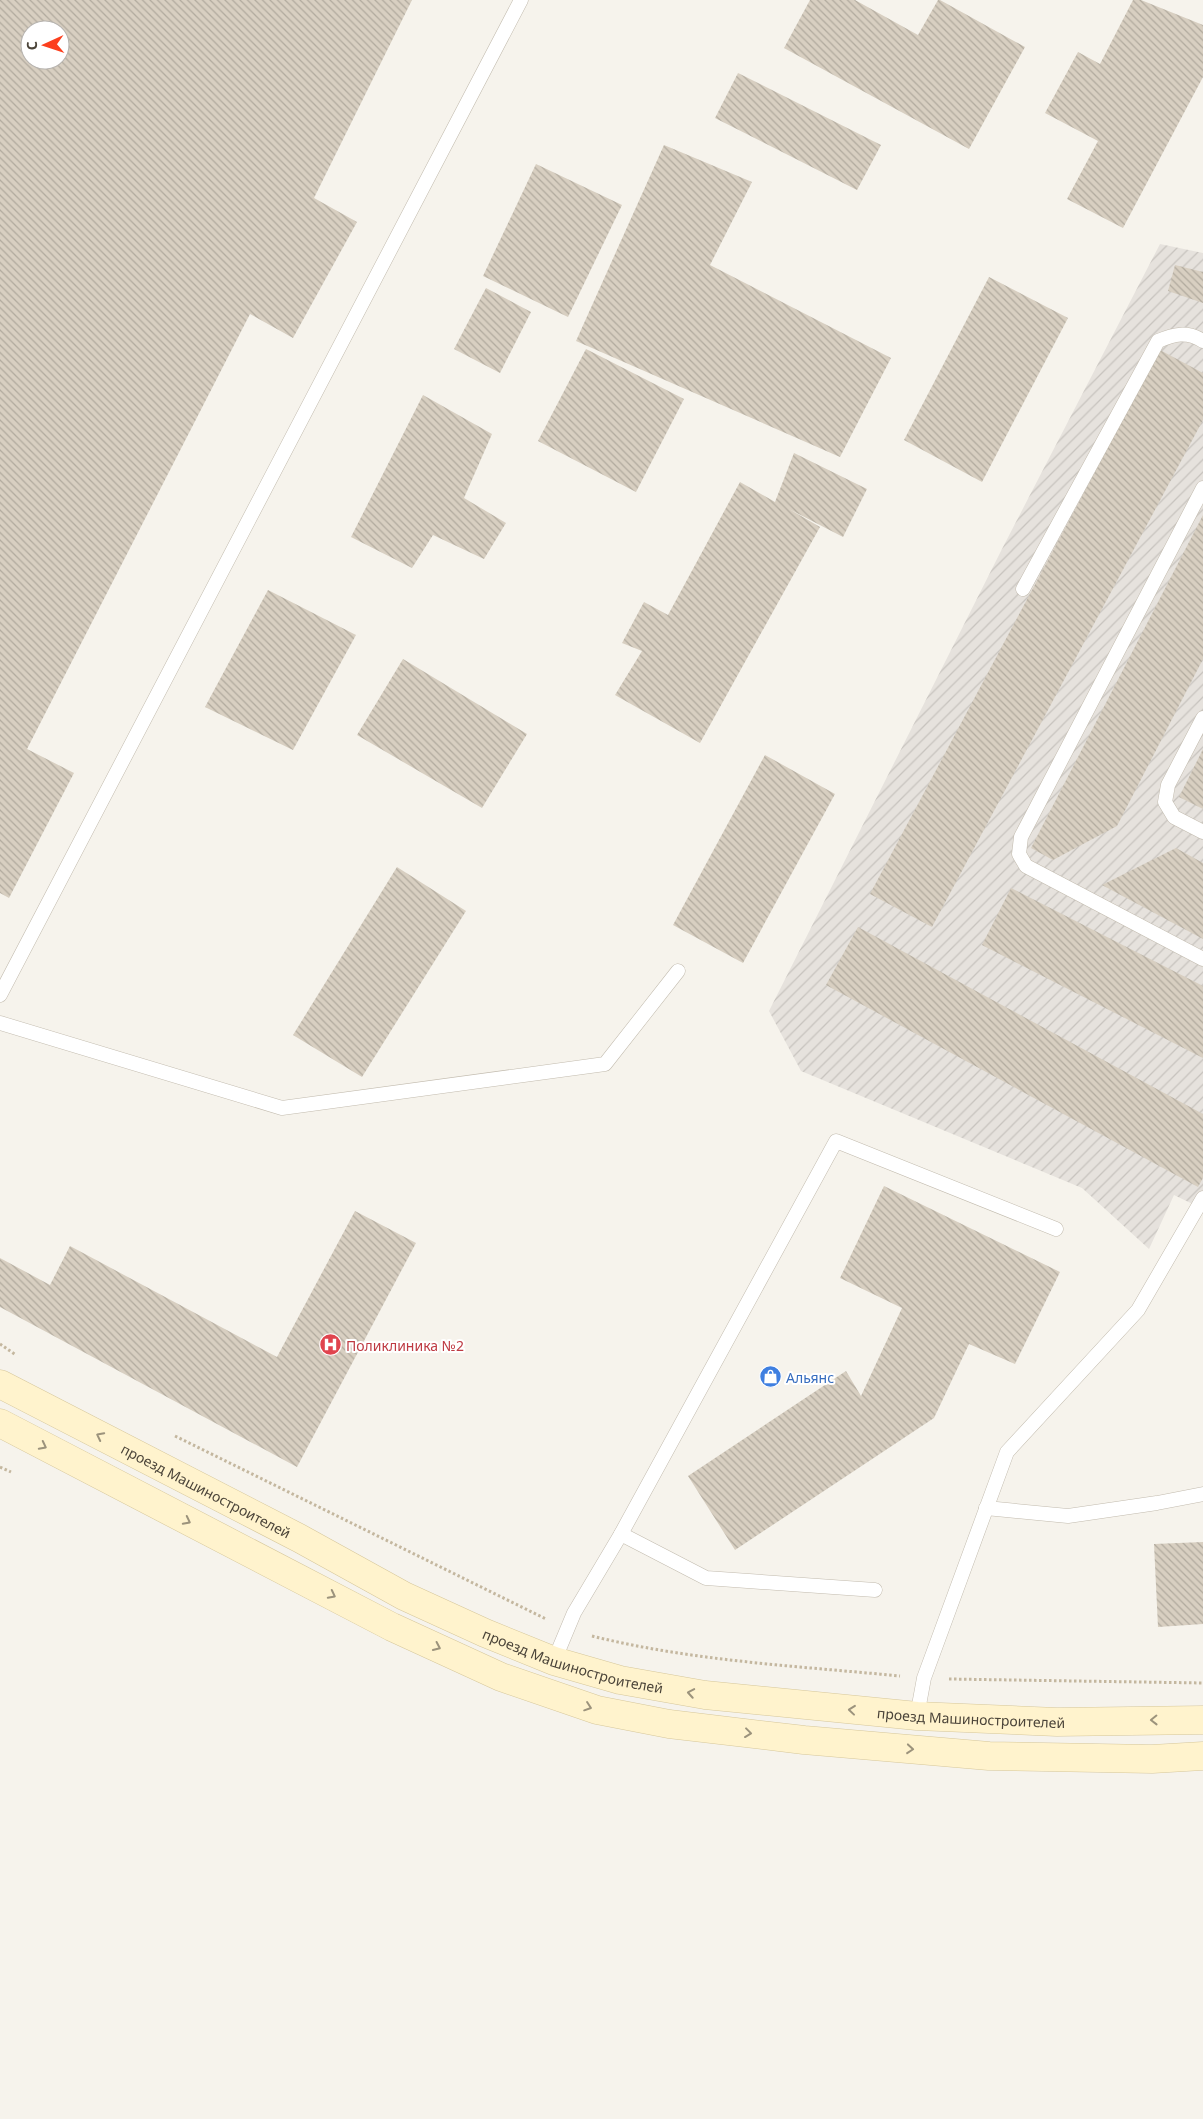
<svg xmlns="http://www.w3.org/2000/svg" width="1203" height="2119" viewBox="0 0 1203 2119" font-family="'Noto Sans',sans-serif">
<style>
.industrial{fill:url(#industrial-furrows)}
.building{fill:url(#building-back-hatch);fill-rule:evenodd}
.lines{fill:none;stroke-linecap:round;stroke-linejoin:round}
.lane-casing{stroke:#c2bbae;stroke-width:15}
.secondary-casing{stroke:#d6c79b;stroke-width:29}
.path{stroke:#c4b79f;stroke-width:3;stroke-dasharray:2.5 2.5;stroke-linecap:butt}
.lane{stroke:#fff;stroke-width:14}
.secondary{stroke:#fff3cd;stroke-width:28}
.oneway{stroke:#9c937c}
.labels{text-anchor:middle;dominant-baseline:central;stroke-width:4;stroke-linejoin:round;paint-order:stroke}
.health-label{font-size:14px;fill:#be3a42;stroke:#fff;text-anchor:start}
.shop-label{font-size:14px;fill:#366cbe;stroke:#fff;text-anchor:start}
.street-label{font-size:14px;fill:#4b4439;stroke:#fff}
</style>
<defs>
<pattern id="industrial-furrows" width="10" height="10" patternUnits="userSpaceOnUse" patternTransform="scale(1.25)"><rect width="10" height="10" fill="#e6e2dd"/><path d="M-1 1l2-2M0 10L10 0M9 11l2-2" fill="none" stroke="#c7c3be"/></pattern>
<pattern id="building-back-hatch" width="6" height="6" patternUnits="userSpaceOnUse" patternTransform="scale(1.25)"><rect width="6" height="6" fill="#d8cfc1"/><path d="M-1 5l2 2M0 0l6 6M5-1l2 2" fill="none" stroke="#b1aa9e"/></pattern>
</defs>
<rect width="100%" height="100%" fill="#f6f3ec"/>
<path class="industrial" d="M1160,244l43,9v956l-29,-14 -25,54 -67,-61 -281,-117 -32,-60 233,-462z"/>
<g class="building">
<path d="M0,0h412l-98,198 43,24 -64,116 -43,-24 -223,435 47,24 -65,125 -9,-5zM30,30h30v30h-30z"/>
<path d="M810,0h45l63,35 20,-35h2l85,47 -56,102 -185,-101z"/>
<path d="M1133,0h8l62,25v52l-80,151 -56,-29 31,-58 -53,-28 33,-61 22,12z"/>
<path d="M738,73l143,72 -24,45 -142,-72z"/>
<path d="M664,145l88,37 -42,83 181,93 -51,99 -264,-116z"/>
<path d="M536,164l86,41 -54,112 -85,-41z"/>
<path d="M1175,265l28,7v31l-35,-12z"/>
<path d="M989,277l79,41 -86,164 -78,-42z"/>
<path d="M486,288l45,24 -31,61 -46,-24z"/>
<path d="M586,349l98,50 -48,93 -98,-51z"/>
<path d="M1160,350l43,23v47l-271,507 -62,-33z"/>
<path d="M423,395l69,39 -28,64 42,25 -22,36 -51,-24 -21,33 -61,-31z"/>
<path d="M794,453l73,36 -24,48 -54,-28 31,18 -120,216 -85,-48 27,-44 -20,-8 22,-41 24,13 72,-133 35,20z"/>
<path d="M1203,515v144l-86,167 -64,34 -22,-12z"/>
<path d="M268,590l88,45 -63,115 -88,-43z"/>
<path d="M403,659l124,75 -45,74 -125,-73z"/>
<path d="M1203,749v60l-24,-12z"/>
<path d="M765,755l70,39 -92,169 -70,-38z"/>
<path d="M1176,848l27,15v76l-101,-54z"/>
<path d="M397,867l69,44 -104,166 -69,-42z"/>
<path d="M1011,888l192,98v72l-221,-113z"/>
<path d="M858,927l345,187v64l-5,9 -372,-202z"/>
<path d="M884,1186l176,86 -45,92 -46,-20 -35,74 -199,132 -47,-74 158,-105 15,25 41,-88 -62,-30z"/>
<path d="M355,1211l61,32 -119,224 -297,-160v-49l50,27 20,-39 207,111z"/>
<path d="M1203,1542v82l-45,3 -4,-83z"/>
</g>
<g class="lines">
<defs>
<g id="lane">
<path d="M1203,488l-182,349 -2,17 7,12 177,93"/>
<path d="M1023,589l135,-248c16,-7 29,-10 45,0"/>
<path d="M1203,718l-35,67 -3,17 9,15 29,15"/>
<path d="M0,995l521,-995"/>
<path d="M0,1023l282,85 323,-44 73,-93"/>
<path d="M986,1508l82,8 89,-13 46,-9"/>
<path d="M621,1534l85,44 169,12"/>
<path d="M554,1661l20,-48 47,-79 215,-393 220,88"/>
<path d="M917,1716l7,-38 83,-226 131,-142 65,-112"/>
</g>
<g id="secondary">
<path id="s1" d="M0,1384l299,154 105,58 81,37 69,28 66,19 85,15 212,21 140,6 146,-2"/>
<path d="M0,1423l392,204 109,50 96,33 72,14 135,16 185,16 163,3 51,-3"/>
</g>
</defs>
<use href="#lane" class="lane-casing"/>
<use href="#secondary" class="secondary-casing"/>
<g class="path">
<path d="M0,1344l16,11"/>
<path d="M175,1436l371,183"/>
<path d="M0,1467l11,5"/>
<path d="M592,1636c100,25 205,30 308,40"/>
<path d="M949,1679l254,4"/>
</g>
<use href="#lane" class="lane"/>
<use href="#secondary" class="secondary"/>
</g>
<defs><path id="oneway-chevron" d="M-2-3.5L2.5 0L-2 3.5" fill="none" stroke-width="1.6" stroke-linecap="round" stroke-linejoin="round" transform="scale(1.25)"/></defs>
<g class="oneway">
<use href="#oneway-chevron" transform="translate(100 1436) rotate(-153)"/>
<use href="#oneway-chevron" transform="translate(43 1446) rotate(27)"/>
<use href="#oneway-chevron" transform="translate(187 1521) rotate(27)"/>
<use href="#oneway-chevron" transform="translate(332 1595) rotate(27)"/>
<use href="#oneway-chevron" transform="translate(437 1647) rotate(25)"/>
<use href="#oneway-chevron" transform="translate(691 1693) rotate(-170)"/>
<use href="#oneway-chevron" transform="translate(588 1707) rotate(19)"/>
<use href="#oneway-chevron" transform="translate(852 1710) rotate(-174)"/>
<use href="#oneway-chevron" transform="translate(1154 1720) rotate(179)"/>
<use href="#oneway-chevron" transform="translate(748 1733) rotate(7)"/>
<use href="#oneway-chevron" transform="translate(910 1749) rotate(5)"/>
</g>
<defs>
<symbol id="hospital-disc" viewBox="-11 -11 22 22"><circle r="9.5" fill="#e0444e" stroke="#fff"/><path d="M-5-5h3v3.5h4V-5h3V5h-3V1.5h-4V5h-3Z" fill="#fff"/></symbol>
<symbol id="shop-disc" viewBox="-11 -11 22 22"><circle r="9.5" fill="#3f7fe0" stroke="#fff"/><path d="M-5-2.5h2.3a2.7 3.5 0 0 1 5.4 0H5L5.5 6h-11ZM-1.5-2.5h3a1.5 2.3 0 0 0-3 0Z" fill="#fff"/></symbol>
</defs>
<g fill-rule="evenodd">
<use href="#hospital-disc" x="318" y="1332" width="25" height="25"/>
<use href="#shop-disc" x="758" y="1364" width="25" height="25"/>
</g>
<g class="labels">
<g class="health-label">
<text x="346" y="1345">Поликлиника №2</text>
</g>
<g class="shop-label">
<text x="786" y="1377">Альянс</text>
</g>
<g class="street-label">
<text stroke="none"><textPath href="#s1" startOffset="232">проезд Машиностроителей</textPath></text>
<text stroke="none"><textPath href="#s1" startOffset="638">проезд Машиностроителей</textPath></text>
<text stroke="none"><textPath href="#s1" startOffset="1042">проезд Машиностроителей</textPath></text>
</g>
</g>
<g transform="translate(45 45) rotate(267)"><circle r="24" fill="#ffffff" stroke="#b7b4b0"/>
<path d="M0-4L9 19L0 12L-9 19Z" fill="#fc3f1d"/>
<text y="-8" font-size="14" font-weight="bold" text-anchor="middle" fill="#4b4439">С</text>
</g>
</svg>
